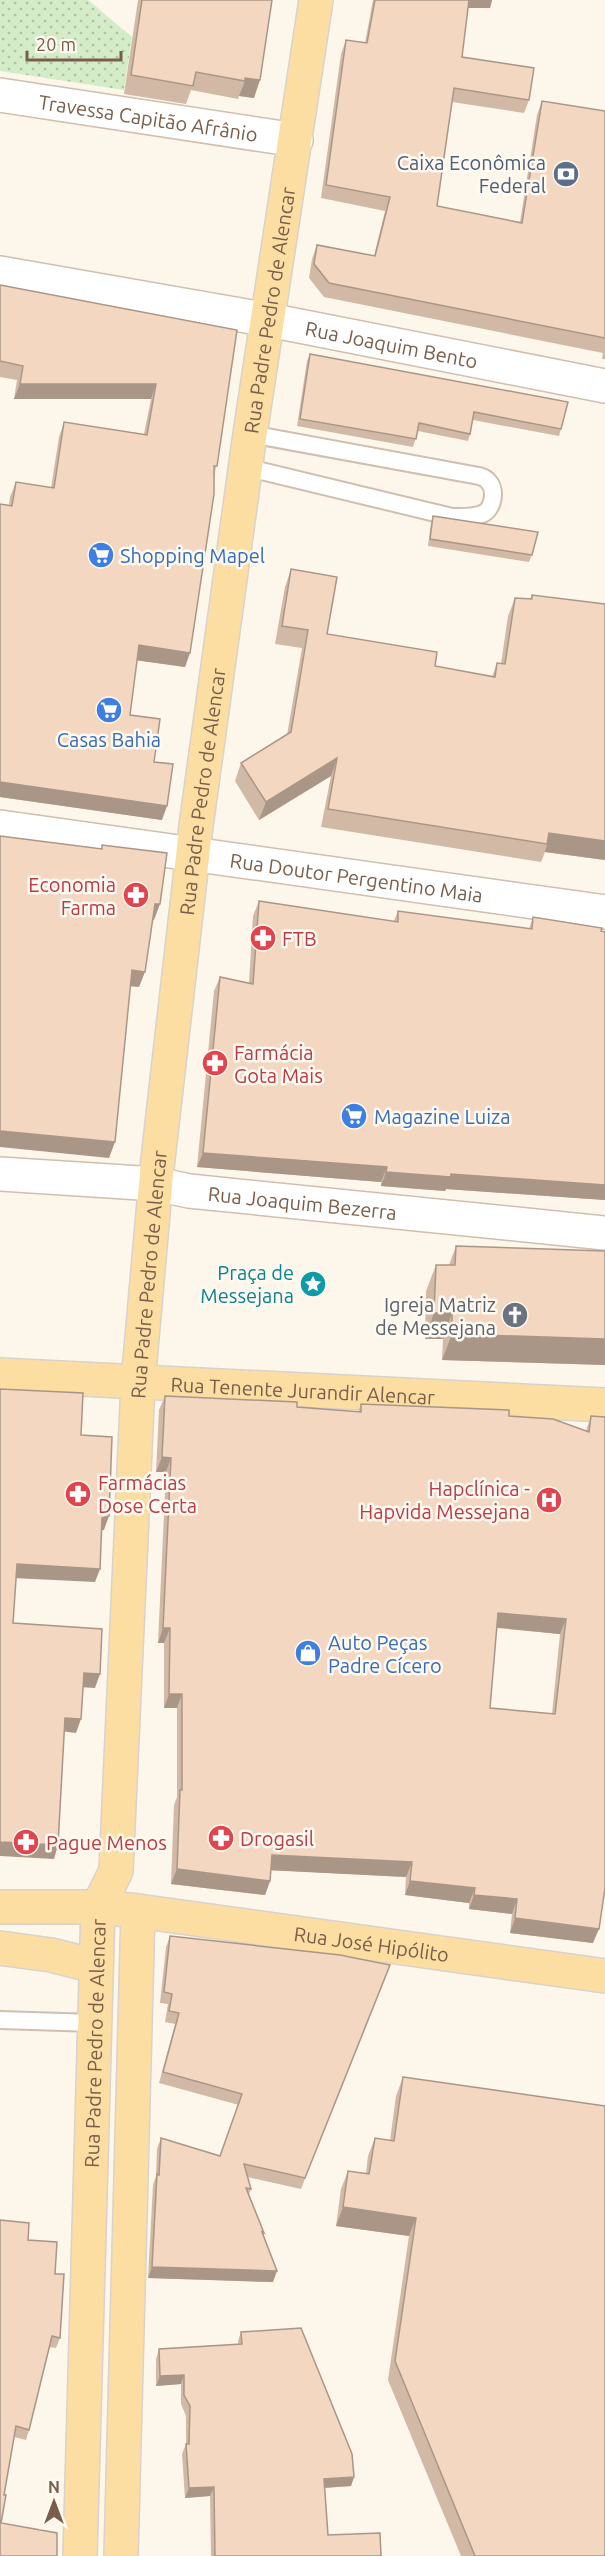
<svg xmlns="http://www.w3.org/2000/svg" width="605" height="2556" viewBox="0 0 605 2556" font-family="Ubuntu,sans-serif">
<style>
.grass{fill:url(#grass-dots)}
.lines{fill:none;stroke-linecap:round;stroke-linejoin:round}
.lane-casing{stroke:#d0bfae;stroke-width:20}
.street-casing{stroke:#d0bfae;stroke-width:36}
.primary-casing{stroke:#d9d2cd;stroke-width:36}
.lane{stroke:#fff;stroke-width:16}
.street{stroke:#fff;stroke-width:33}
.primary{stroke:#fcdea2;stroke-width:33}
.wall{fill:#d1b9a6;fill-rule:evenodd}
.shaded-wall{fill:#aa9687}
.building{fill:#f3d7c1;stroke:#aa9687;stroke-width:1.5;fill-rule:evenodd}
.labels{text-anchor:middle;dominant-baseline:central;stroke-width:5;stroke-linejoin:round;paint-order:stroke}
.street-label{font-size:20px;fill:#795e4c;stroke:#fffaf1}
.service-label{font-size:20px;fill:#4e5e75;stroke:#fffaf1;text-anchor:end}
.shop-label{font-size:20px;fill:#366cbe;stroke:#fffaf1;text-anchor:start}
.health-label{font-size:20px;fill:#be3a42;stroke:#fffaf1;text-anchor:start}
.culture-label{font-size:20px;fill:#0d838f;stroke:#fffaf1;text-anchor:end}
.worship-label{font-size:20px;fill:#5b616d;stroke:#fffaf1;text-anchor:end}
</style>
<defs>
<pattern id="grass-dots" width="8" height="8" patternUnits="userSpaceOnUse" patternTransform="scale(1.5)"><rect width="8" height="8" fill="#d4ecc7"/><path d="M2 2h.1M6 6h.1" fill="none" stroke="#b1c2a4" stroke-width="1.8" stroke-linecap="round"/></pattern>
</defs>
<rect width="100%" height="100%" fill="#fdf6ea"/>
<path class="grass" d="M0,0h88l44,37 -8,53 -124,-19z"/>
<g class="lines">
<defs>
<g id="lane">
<path d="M245,467l207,50c10,0 20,1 30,-3 11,-4 15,-24 6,-33 -2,-3 -6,-4 -9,-5l-229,-42"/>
<path d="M0,2020l94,3"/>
</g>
<g id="street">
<path id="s1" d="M0,95l296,45"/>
<path id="s2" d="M0,273l269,47 336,66"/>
<path id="s3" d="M0,827l605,85"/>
<path id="s4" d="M0,1174l156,10 33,7 416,42"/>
</g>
<g id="primary">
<path id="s5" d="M0,1375l605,30"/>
<path id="s6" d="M0,1907h98l40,4 467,65"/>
<path d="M0,1948l51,7 44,11"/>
<path id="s7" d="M80,2556l18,-649 18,-36 22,-488 19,-215 39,-342 54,-392 66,-434"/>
<path d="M121,2556l17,-645"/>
</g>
</defs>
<use href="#lane" class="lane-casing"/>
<use href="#street" class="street-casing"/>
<use href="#primary" class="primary-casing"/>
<use href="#lane" class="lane"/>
<use href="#street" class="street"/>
<use href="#primary" class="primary"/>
</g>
<g class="wall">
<path d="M138,0h134l-18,98 -15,-2 -1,3 -47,-9 -5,14 -62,-10z"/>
<path d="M373,0h119l-2,8h-22l-6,49 67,43 -5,13 -72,-11 -15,104 83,16 17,-107 5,-14 63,10v248h-3l1,-6 -279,-56 -15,-19 3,-19 5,-14 57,11 11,-45 -64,-13 20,-144 5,-14 19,3z"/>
<path d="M0,285l237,45 -52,337 -48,-7 -7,55 24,47 8,58 -162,-23v-293l9,1 1,-8 6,-15 35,6 8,-51 5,-15 80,12 7,-35h-137l3,-19 -17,-3z"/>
<path d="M310,354l251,75 -2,7 -86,-16 -3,14 -2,7 -50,-10 -5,16 -116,-21 10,-65z"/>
<path d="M433,516l99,39 -3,7 -101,-16 3,-23z"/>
<path d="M291,569l36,65 108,32 57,11 5,-14 4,1 7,-48 7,-18 15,1 2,-4 73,265 -60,-8 -4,10 -220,-35 10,-51 -72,44 -24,-39 6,-18 46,-28 15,-87 -27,-4 10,-57z"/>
<path d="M259,901l135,20 4,-10 131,18 4,-12 72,15v268l-159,-11 -1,2 -64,-5v-4l-184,-15 17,-176 6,-14 29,6 4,-67z"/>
<path d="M456,1246l149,5v114l-163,-5 1,-21h-18l1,-48 10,-26h13z"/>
<path d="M165,1396l193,16 3,-8 148,12 77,15 5,-15 2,527 -83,-10 2,-19 -43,-5v-6l-64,-8 1,-18 -135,-7 -1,11 -5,14 -94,-11 3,-79 3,-8v-89h-13v-65h-6l8,-171h-10l3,-62zM496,1628l64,6 -8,80 -62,-6z"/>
<path d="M170,1936l216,40 -85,213 -54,-12 4,12 -2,5 15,39 -1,2 10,47 -125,-4 5,-93 3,-9 1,-27 4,-11 59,18 19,-51 -80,-22 16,-59 -10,-2 3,-18 -8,-1 6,-56z"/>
<path d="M403,2077l202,479h-144l-73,-176 21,-144 -73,-10 5,-37 7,-18 18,2 2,-17 7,-18 15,3 6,-45z"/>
<path d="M0,2220l28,20 27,34 5,64 -4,10 -7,-1 -20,83 -3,10 -12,-3 -10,58 -3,28 -1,33z"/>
<path d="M241,2332l113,145 -3,9 -26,2 3,47 53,21h-170l-1,-60 -25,2 -3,-44 4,-10v-28l-5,-12v-20l-25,2v-27l3,-10 79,-5v-3z"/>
</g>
<g class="shaded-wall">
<path d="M468,0h24l-2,8h-25z"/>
<path d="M245,78l15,2 -6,18 -15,-2 6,-15z"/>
<path d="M20,384h136l-5,15h-137z"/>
<path d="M139,645l51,8 -5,14 -51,-7z"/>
<path d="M337,758l-6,18 -72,44 7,-18z"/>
<path d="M0,782l167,24 -5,14 -162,-23z"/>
<path d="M549,833l56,8v19l-60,-8 2,-8z"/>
<path d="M155,904h5l-6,16 -5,-1z"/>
<path d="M132,970l13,2 -6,15 -12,-1z"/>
<path d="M0,1131l115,11 -6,16 -109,-11z"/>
<path d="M203,1153l184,14 -6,15 -184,-15z"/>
<path d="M386,1172l65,2 154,11v15l-159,-11 -1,2 -64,-5z"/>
<path d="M434,1313h18l-9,26h-18z"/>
<path d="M452,1334l153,5v26l-163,-5z"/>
<path d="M162,1457l9,1 -5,14h-10z"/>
<path d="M109,1516l-5,14 -7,1 5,-13z"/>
<path d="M17,1564l83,5 -5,13 -82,-4z"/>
<path d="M498,1613l68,6 -6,15 -68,-7z"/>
<path d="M163,1628h7l-6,15h-6z"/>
<path d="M84,1673l16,1 -5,14 -16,-1z"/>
<path d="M169,1694h13l-5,14h-13z"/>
<path d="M65,1718l16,1 -5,14 -16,-2z"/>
<path d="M0,1842l58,3 -4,14 -54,-3z"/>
<path d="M272,1855l140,7 -6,15 -140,-7z"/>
<path d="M177,1869l93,12 -5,14 -94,-11z"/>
<path d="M410,1881l65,7 -6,15 -64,-8z"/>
<path d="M474,1895l43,4 -5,15 -43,-5z"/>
<path d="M515,1918l84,11 -6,14 -83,-10z"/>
<path d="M343,2207l73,11 -7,18 -73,-10z"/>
<path d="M152,2267l125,4 -4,11 -125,-4z"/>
<path d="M184,2375l-3,9 -25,2 4,-10z"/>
<path d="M354,2477l-3,9 -30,2 3,-9z"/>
<path d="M214,2487l-4,9 -25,2 4,-10z"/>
</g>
<g class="building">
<path d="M142,0h130l-12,80 -15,-2v3l-49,-9 -3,14 -62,-11z"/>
<path d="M375,0h94l-7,57 72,11 -5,32 -75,-12 -17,118 85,17 20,-122 63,10v227l-276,-55 -15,-19 3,-19 58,11 15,-59 -64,-12 20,-145 21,3z"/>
<path d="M0,285l237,45 -20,136h-3v28l-24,159 -51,-8 -9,70 30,4 -6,43 19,2 -6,42 -167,-24v-278l12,2 4,-24 38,6 10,-66 83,13 9,-51h-136l3,-18 -23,-5z"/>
<path d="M310,354l258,48 -7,27 -87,-17 -4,22 -51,-11 -3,16 -116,-20z"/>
<path d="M433,516l105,16 -6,23 -102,-16z"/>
<path d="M291,569l46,8 -10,57 110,18 -2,14 60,11 2,-14 8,1 10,-66 17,1v-4l73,9v237l-56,-8 -2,11 -219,-35 9,-51 -71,44 -25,-39 50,-31 17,-102 -26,-4z"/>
<path d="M0,836l102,13v-4l65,8 -7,51h-5l-10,68 -13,-2 -17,172 -115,-11z"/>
<path d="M259,901l139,21v-11l134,18 1,-12 69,11 -1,3 4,1v253l-154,-11v3l-65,-5 1,-5 -184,-14 17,-176 33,7z"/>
<path d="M456,1246l149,5v88l-153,-5v-21h-18l2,-48h19z"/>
<path d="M0,1389l83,4 -2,42 31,2 -3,79 -7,2 -2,51 -83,-5 -4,59 89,6 -2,45 -16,-1 -3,46 -16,-1 -7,127 -58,-3z"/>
<path d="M165,1396l132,6v5l64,5v-8l148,6v6l44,3 36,13 2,-16 14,1v471l-6,41 -84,-11 2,-19 -43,-4 1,-7 -65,-7 2,-19 -140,-7 -2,26 -93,-12 3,-79h2v-96h-13l1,-66h-7l8,-170 -9,-1zM498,1613l68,6 -11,95 -65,-6z"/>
<path d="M170,1936l170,19 50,10 -85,213 -61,-14 7,25 -5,-1 18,45 -2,-1 15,39 -125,-4 5,-93 2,1 2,-37 59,18 22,-62 -79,-22 16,-59 -10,-2 3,-17 -8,-2z"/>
<path d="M403,2077l202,29v450h-130l-80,-195 21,-143 -73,-11 5,-36 21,3 6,-36 19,3z"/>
<path d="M0,2220l29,3 -1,17 29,2 -2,32h9l-4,64 -8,-2 -23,94 -13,-4 -12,69h2l-5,28 56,10v23h-57z"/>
<path d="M301,2328l51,126 2,23 -30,2 4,56 52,-2 1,23h-166l-1,-69 -25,1 -3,-44h3l1,-38 -6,-11v-20l-24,1 -1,-27 83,-5 -1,-12z"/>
</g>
<defs>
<symbol id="bank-disc" viewBox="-11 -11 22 22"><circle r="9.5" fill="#5c6f8a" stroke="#fffaf1"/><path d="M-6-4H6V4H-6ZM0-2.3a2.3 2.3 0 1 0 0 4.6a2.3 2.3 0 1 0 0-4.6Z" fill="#fff"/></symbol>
<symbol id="supermarket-disc" viewBox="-11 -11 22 22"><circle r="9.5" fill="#3f7fe0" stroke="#fffaf1"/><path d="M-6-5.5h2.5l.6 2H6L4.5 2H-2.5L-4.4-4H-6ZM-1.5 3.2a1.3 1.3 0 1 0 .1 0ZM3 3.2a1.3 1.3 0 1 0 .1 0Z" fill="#fff"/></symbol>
<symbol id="pharmacy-disc" viewBox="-11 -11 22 22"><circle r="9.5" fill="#e0444e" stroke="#fffaf1"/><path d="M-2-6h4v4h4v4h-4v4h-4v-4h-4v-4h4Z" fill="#fff"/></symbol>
<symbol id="sight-disc" viewBox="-11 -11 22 22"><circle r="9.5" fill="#0f9aa8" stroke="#fffaf1"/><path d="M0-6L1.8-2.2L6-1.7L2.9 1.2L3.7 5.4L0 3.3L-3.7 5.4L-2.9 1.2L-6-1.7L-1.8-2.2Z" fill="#fff"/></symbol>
<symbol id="church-disc" viewBox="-11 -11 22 22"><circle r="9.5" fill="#6b7280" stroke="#fffaf1"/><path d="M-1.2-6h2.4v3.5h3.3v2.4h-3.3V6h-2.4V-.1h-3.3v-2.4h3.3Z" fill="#fff"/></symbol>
<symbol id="hospital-disc" viewBox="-11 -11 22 22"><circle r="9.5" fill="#e0444e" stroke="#fffaf1"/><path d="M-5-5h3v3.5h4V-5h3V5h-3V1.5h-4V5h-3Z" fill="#fff"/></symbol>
<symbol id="shop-disc" viewBox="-11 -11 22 22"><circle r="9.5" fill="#3f7fe0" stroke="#fffaf1"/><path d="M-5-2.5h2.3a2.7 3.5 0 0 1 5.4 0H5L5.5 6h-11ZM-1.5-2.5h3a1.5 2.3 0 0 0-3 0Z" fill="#fff"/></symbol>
</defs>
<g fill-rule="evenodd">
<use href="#bank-disc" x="551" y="159" width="30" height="30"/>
<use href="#supermarket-disc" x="86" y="540" width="30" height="30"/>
<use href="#supermarket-disc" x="94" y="695" width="30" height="30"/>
<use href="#pharmacy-disc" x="121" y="880" width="30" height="30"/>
<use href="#pharmacy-disc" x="248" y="923" width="30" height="30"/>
<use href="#pharmacy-disc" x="200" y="1048" width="30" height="30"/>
<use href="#supermarket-disc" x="339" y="1101" width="30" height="30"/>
<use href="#sight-disc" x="298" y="1269" width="30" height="30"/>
<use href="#church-disc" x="500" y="1300" width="30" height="30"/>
<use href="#pharmacy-disc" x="63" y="1479" width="30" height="30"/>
<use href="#hospital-disc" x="534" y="1485" width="30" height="30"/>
<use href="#shop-disc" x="293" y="1638" width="30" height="30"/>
<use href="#pharmacy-disc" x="206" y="1823" width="30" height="30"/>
<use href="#pharmacy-disc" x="11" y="1827" width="30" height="30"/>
</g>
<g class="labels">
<g class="street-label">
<text stroke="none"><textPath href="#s1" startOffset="150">Travessa Capitão Afrânio</textPath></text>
<text stroke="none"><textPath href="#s7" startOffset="2259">Rua Padre Pedro de Alencar</textPath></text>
<text stroke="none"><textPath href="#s2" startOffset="398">Rua Joaquim Bento</textPath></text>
<text stroke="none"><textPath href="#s7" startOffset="1773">Rua Padre Pedro de Alencar</textPath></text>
<text stroke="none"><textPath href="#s3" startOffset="360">Rua Doutor Pergentino Maia</textPath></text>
<text stroke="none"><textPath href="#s4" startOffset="304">Rua Joaquim Bezerra</textPath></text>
<text stroke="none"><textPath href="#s7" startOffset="1287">Rua Padre Pedro de Alencar</textPath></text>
<text stroke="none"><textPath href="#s5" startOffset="303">Rua Tenente Jurandir Alencar</textPath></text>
<text stroke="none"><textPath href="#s6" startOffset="374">Rua José Hipólito</textPath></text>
<text stroke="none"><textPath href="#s7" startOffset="513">Rua Padre Pedro de Alencar</textPath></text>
</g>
<g class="service-label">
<text x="546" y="162">Caixa Econômica<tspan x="546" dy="23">Federal</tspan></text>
</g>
<g class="shop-label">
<text x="120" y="555">Shopping Mapel</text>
<text x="109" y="739" text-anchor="middle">Casas Bahia</text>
<text x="374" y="1116">Magazine Luiza</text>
<text x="328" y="1642">Auto Peças<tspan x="328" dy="23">Padre Cícero</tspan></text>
</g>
<g class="health-label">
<text x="116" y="884" text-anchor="end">Economia<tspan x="116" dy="23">Farma</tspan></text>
<text x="282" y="938">FTB</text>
<text x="234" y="1052">Farmácia<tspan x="234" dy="23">Gota Mais</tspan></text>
<text x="98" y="1482">Farmácias<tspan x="98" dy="23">Dose Certa</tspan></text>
<text x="530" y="1488" text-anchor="end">Hapclínica -<tspan x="530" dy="23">Hapvida Messejana</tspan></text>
<text x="240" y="1838">Drogasil</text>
<text x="46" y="1842">Pague Menos</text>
</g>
<g class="culture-label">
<text x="294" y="1272">Praça de<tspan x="294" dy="23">Messejana</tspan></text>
</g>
<g class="worship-label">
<text x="496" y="1304">Igreja Matriz<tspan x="496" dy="23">de Messejana</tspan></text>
</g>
</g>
<g transform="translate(54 2502)" stroke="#fffaf1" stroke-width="4.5" paint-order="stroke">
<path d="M0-4.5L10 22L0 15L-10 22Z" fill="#795e4c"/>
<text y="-9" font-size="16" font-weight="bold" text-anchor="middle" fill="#795e4c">N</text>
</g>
<path d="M27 51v9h94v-9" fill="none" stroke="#795e4c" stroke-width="3"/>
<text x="36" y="51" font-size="18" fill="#795e4c" stroke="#fffaf1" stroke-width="4.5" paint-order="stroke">20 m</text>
</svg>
